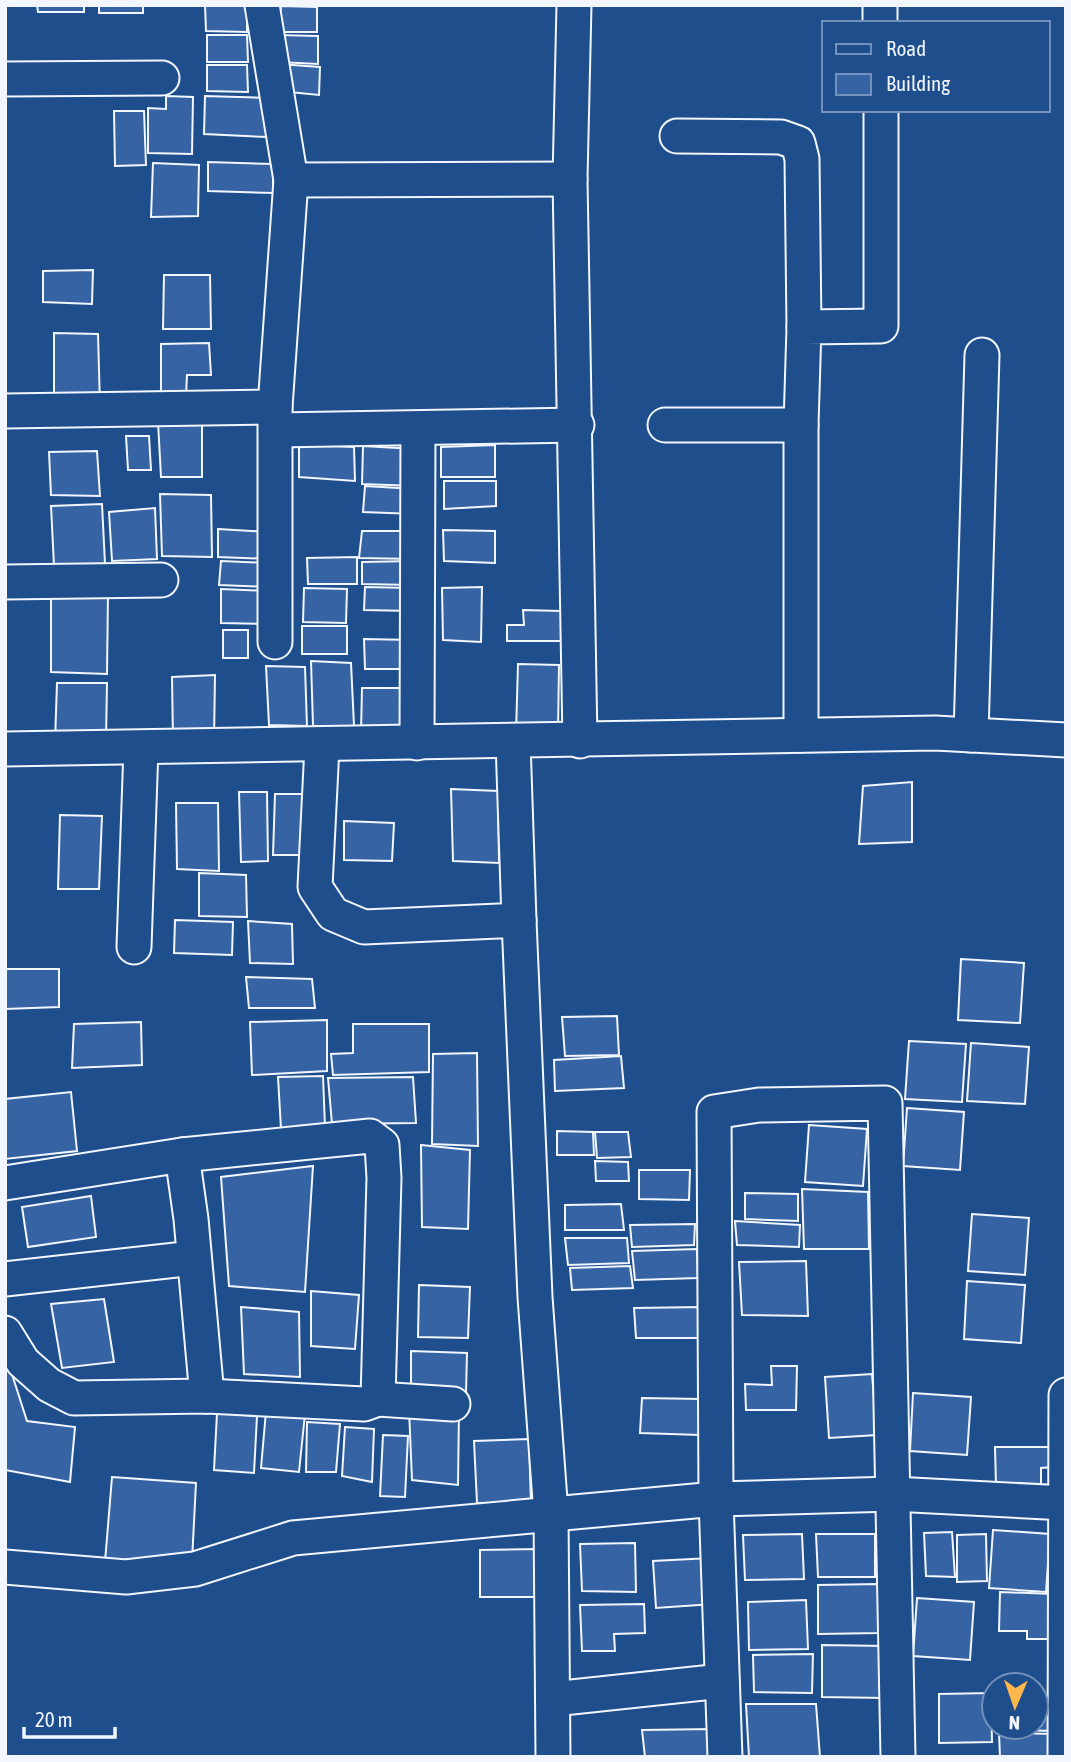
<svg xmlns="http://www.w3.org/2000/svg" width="1071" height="1762" viewBox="0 0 1071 1762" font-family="'Asap Condensed',sans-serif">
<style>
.building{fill:#3563a3;stroke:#f2f6ff;stroke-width:2}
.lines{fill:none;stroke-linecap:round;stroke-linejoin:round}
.minor-casing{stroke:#f2f6ff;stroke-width:37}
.minor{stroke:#1f4e8c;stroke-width:33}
</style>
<rect width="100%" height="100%" fill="#1f4e8c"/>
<g class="building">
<path d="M37,5h47v7h-46z"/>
<rect x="99" y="5" width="44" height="8"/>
<path d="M205,5l42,1v26l-41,-1z"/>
<path d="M281,6l36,1v25h-38z"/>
<path d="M207,35h40l1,27h-41z"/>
<path d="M277,35l41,1v28l-40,-2z"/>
<path d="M279,64l41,3 -1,28 -40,-4z"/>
<path d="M207,65h40l1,27 -41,-1z"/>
<path d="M166,96l27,1 -1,57 -44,-1v-45l18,1z"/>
<path d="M205,96l63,2 -1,39 -63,-3z"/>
<path d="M114,111h30l2,54 -31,1z"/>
<path d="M208,162l65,2v29l-65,-2z"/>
<path d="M153,163l46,2 -1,51 -47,1z"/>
<path d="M93,270l-1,34 -49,-2v-31z"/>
<path d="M164,275h46l1,54h-48z"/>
<path d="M54,333l44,1 2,71 -46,-9z"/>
<path d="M209,343l2,32h-24l-1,21h-25v-52z"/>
<path d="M158,422l44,1v54h-41z"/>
<path d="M126,436h23l2,34h-23z"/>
<path d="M299,444l55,3 1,34 -56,-4z"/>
<path d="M495,445v32h-54v-30z"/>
<path d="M363,446l52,3v37l-53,-2z"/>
<path d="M97,451l3,45 -49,-1 -2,-43z"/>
<path d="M444,481h52v25l-52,3z"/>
<path d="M365,486l50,3v25l-52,-2z"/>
<path d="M160,494l51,1 1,62 -50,-1z"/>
<path d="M102,504l3,60 -51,2 -3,-60z"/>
<path d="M155,508l2,51 -45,2 -3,-49z"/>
<path d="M218,529l53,3v27l-53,-2z"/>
<path d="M443,530l52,1v32l-51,-2z"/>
<path d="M362,531h52l-1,28 -54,-1z"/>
<path d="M357,557v27h-49l-1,-26z"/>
<path d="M221,561l50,2 -1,24 -51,-2z"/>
<path d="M412,561v24l-50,-1v-22z"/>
<path d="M365,587l47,1 -1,23 -47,-1z"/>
<path d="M482,587l-1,55 -38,-2 -1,-52z"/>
<path d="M304,588l43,1 -1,34 -43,-1z"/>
<path d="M221,589l50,2 2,33 -52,-1z"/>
<path d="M51,593l57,2 -1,79 -56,-2z"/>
<path d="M523,610l38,1v30h-54v-16h17z"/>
<rect x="302" y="626" width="45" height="28"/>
<rect x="223" y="630" width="25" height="28"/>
<path d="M364,639l48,1 1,29h-48z"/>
<path d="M311,661l40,2 3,63h-41z"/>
<path d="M518,664l41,1 -1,68h-42z"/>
<path d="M266,666l39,1 2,59 -38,-1z"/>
<path d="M215,675l-1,66 -41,-1 -1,-63z"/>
<path d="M57,683h50l-1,58 -51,1z"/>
<path d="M362,688h50l-2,45 -49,-1z"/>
<path d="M912,782v60l-53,2 4,-58z"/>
<path d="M451,789l47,2 1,72 -46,-2z"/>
<path d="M239,792h28l1,69 -27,1z"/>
<path d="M275,794h33v61h-35z"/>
<path d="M176,803h42l1,68 -42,-2z"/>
<path d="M60,815l42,1 -3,73h-41z"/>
<path d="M344,821l50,2 -2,38 -48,-1z"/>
<path d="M199,873l47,2 1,42 -48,-1z"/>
<path d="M175,920l58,2 -1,33 -58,-2z"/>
<path d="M248,921l44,3 1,40 -43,-1z"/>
<path d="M961,959l63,4 -4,60 -62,-3z"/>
<path d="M5,969h54v38l-54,2z"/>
<path d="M246,977l66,2 3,29h-66z"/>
<path d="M617,1016l2,39 -54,1 -3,-39z"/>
<path d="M327,1020v51l-75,4 -2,-53z"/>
<path d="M141,1022l1,43 -70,3 2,-44z"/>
<path d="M353,1024h76v48l-96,3 -2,-21 22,-1z"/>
<path d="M909,1041l57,3 -4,58 -57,-3z"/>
<path d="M971,1043l58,4 -4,57 -58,-3z"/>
<path d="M477,1053l1,93 -46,-2 1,-90z"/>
<path d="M621,1056l3,32 -69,3 -1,-31z"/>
<path d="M323,1076l2,51 -44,2 -3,-52z"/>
<path d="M413,1077l3,46 -84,1 -4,-46z"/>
<path d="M71,1092l6,59 -72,8v-60z"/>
<path d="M907,1108l57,4 -4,58 -57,-4z"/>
<path d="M809,1125l58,4 -4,57 -58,-4z"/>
<path d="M557,1131l36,1 1,23h-37z"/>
<path d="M595,1132h33l3,25 -34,1z"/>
<path d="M421,1145l49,5 -2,79 -46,-2z"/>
<path d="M595,1161l33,1 1,19h-33z"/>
<path d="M313,1166l-8,126 -76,-6 -8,-109z"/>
<path d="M639,1170h51l-1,30 -50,-1z"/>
<path d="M802,1189l66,3 1,57h-65z"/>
<path d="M745,1193l53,1v27l-53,-2z"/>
<path d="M91,1196l5,41 -68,10 -6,-40z"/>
<path d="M621,1204l3,26h-59v-25z"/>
<path d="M972,1214l57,4 -4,57 -57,-4z"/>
<path d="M735,1221l65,4 -1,22 -62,-2z"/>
<path d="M695,1224l-1,21 -62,2 -2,-22z"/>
<path d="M565,1238h62l2,25 -61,2z"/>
<path d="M697,1249l1,29 -63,2 -3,-29z"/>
<path d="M806,1261l2,55 -66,-1 -3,-53z"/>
<path d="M630,1266l3,22 -61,2 -2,-22z"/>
<path d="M967,1281l58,4 -4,58 -57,-4z"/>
<path d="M419,1285l51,2 -2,51 -50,-1z"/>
<path d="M311,1291l48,4 -4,54 -44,-3z"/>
<path d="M104,1299l10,63 -52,6 -11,-64z"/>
<path d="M241,1307l58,5 1,65 -56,-3z"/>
<path d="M702,1307l2,31h-68l-2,-30z"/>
<path d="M411,1351l56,2 -1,41 -55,-2z"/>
<path d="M771,1366h26l-1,44h-50l-1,-26 27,1z"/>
<path d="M10,1368l17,53 48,6 -5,55 -65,-12v-100z"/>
<path d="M872,1374l5,61 -48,3 -4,-61z"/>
<path d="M913,1393l58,4 -4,58 -57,-4z"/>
<path d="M642,1398l59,1 -1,36 -60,-2z"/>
<path d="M409,1409l50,3 -1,73 -46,-5z"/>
<path d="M266,1411l39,3 -6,58 -38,-4z"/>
<path d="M217,1413l40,3 -3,57 -40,-3z"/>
<path d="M307,1422l33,2 -4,48h-30z"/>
<path d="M345,1427l29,2 -2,53 -30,-6z"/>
<path d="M383,1435l25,1 -3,61 -25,-1z"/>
<path d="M529,1439l2,65 -54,-1 -3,-62z"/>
<path d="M995,1447h57l1,20 -12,1v15l-9,8 -36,-5z"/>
<path d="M112,1477l84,6 -4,78 -87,1z"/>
<path d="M993,1530l57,4 -4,58 -57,-4z"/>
<path d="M952,1532l3,45 -29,-1 -2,-43z"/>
<path d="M802,1534l2,45 -59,1 -2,-45z"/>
<path d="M816,1534h59v43h-57z"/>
<path d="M986,1534l1,47 -30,1v-47z"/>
<path d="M635,1543l1,49 -54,-1 -2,-47z"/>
<path d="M537,1549v48h-57v-47z"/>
<path d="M711,1558l2,46 -57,4 -3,-47z"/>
<path d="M879,1584l1,49 -62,1v-49z"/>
<path d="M1000,1592l54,2 -3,45h-24v-8h-28z"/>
<path d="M917,1598l57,4 -4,58 -57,-4z"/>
<path d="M806,1600l2,49 -59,1 -1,-48z"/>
<path d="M644,1604l1,29 -31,1 1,17h-33l-2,-46z"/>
<path d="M822,1645l64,1 -1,52 -63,-1z"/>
<path d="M813,1654l-1,39 -58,-1 -1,-37z"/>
<path d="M991,1693l1,49 -53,1v-49z"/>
<path d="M1036,1699l23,1v31l-59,-1v-3h36z"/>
<path d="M746,1704h70l4,53h-71z"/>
<path d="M713,1729l3,28h-71l-3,-27z"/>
<path d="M999,1733l60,1 1,23h-60z"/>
</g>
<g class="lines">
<defs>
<g id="minor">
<path d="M262,5l29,175 -16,227v235"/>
<path d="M574,5l-4,174 10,562"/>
<path d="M880,5v18"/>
<path d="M5,79l157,-1"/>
<path d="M677,136l104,1 17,6 4,16 2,168"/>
<path d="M291,180l279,-1"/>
<path d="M5,411l270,-4"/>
<path d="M665,425h136"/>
<path d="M276,430l301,-5"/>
<path d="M5,582l156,-2"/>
<path d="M801,735v-310l3,-98 77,-1v-216"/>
<path d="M971,735l11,-380"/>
<path d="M513,741l6,179"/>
<path d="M417,743l1,-313"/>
<path d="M322,746l-7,141 18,27 31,13 155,-7 16,377 16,217 2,243"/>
<path d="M5,749l930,-16 131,7"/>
<path d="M134,947l7,-199"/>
<path d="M182,1155l9,64 16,177"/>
<path d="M5,1183l177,-28 188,-19 12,9 2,33 -6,221 -14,5 -157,-8 -133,2 -25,-13 -26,-23 -18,-29"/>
<path d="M5,1279l189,-21"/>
<path d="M378,1399l75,5"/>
<path d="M5,1567l121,10 69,-8 98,-31 423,-39 177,-5 173,9"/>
<path d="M553,1699l169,-18"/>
<path d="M725,1757l-9,-258 -2,-387 45,-7 126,-2 13,654"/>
<path d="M1065,1757l1,-362"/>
</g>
</defs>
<use href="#minor" class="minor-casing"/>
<use href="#minor" class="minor"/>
</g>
<rect width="1071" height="1762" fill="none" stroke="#f2f6ff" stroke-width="14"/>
<rect x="822" y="21" width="228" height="91" fill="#1f4e8c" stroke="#7391ba" stroke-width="2"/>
<rect x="836" y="44" width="35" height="10" fill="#1f4e8c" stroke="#7391ba" stroke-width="2"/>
<text x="886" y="56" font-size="21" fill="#f2f6ff">Road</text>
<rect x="836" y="74" width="35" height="21" fill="#3563a3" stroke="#7391ba" stroke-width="2"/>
<text x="886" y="91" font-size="21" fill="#f2f6ff">Building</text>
<g transform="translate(1015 1706) rotate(182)"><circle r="33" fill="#1f4e8c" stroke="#7391ba" stroke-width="2"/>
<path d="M0-5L12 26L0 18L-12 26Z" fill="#ffb74d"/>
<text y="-10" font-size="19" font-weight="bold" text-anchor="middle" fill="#f2f6ff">N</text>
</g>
<path d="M24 1727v10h91v-10" fill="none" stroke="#f2f6ff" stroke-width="3.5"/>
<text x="35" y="1727" font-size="21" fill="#f2f6ff" stroke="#1f4e8c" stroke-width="5" paint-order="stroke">20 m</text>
</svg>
